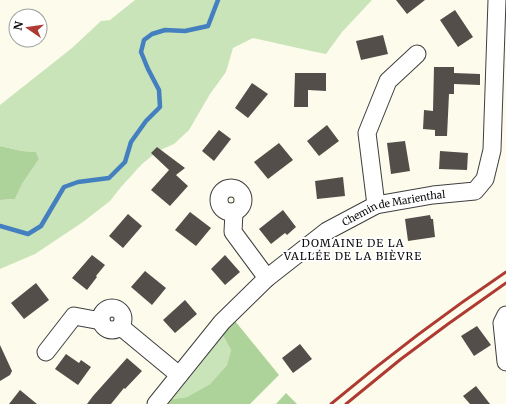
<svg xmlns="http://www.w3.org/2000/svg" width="506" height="404" viewBox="0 0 506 404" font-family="Merriweather,serif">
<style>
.green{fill:#cae4b9}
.forest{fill:#add39a}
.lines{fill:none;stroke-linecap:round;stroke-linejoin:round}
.stream{stroke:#447fc0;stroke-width:4.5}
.building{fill:#534e49}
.street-casing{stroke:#3f3f3f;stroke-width:19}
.street{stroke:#fff;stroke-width:17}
.rail{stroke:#ae3a32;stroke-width:3}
.labels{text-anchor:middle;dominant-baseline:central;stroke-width:4;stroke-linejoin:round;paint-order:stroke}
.street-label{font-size:10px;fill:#0c0c0c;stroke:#fff}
.neighbourhood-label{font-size:11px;letter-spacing:1px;fill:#0c0c0c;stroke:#fff}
</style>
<rect width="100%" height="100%" fill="#fdfcec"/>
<g class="green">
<path d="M135,0h237l-30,32 -16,22 -15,-3 -58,-13 -20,10 -7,24 -16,22 -21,36 -15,14 -16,7 -16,13 -21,23 -11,14 -27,21 -48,32 -35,15v-69l15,-1 7,-15 17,-25 -3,-7 -14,-1 -22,-5v-41l72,-57 29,-27 9,-1z"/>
<path d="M222,334l9,16 -4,15 -17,19 -23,13 -20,3z"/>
</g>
<g class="forest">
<path d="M0,146l22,5 14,1 3,7 -17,25 -7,15 -15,1z"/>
<path d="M235,321l44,54 -29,29h-86l3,-4 20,-3 23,-13 17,-19 4,-15 -9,-16z"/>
<path d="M286,393l11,11h-21z"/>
</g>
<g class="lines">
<path class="stream" d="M0,226l28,8 13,-8 23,-39 14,-5 31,-4 16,-16 6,-20 15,-21 14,-14 -1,-17 -11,-21 -7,-17 3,-12 8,-6 13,-4 20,1 23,-5 10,-26"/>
</g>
<g class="building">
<path d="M396,0h29l-18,14z"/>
<path d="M455,10l18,27 -15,10 -18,-27z"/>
<path d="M383,35l5,19 -27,6 -5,-19z"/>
<path d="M434,67h20v6l26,1v11l-26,-1v10h-5l-2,42h-12v-6l-12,-1 1,-19 9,1z"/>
<path d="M295,73h31v18l-18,-1v17h-14z"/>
<path d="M252,83l16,11 -20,24 -13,-10z"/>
<path d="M327,125l12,16 -20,15 -12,-15z"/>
<path d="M219,130l12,9 -17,22 -12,-10z"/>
<path d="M405,141l5,30 -19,3 -4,-31z"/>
<path d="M279,143l14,17 -25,19 -14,-17z"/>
<path d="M157,147l28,21 -9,7 12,11 -18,20 -19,-16 18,-20 -18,-17z"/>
<path d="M440,151l28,2 -1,17 -28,-1z"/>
<path d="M343,177l2,19 -28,3 -2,-18z"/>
<path d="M283,210l13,17 -9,8 -2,-2 -14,11 -12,-15z"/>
<path d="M190,212l21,16 -15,18 -21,-16z"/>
<path d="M128,214l14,12 -19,22 -14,-12z"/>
<path d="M430,215l1,4h2l2,18 -27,4 -3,-22z"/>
<path d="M92,255l13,10 -9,11 1,1 -10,13 -15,-12z"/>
<path d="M225,255l15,17 -15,13 -14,-16z"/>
<path d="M145,271l21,17 -14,17 -21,-18z"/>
<path d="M36,283l13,17 -25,19 -13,-16z"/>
<path d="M185,300l12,14 -22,19 -12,-13z"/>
<path d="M477,326l14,19 -17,11 -13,-20z"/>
<path d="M300,344l12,15 -19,14 -11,-15z"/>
<path d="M0,345l12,26 -2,4 -10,6z"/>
<path d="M66,354l13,9 2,-3 10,7 -13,18 -23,-16z"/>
<path d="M127,358l15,13 -17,18 -1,-1 -13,16h-24l6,-8z"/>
<path d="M476,386l14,18h-20l-7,-8z"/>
<path d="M20,390l17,14h-28z"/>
</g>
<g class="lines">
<defs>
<g id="street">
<circle cx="231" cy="200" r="12"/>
<path d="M376,205l-9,-72 21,-52 29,-27"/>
<path d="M234,212l-1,20 34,46"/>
<circle cx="112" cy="319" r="11"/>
<path d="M506,315l-4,8 4,39"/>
<path d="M121,327l58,48"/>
<path d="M46,352l28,-36 27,5"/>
<path id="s1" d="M156,404l66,-82 45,-44 60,-47 49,-26 57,-10 42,-4 10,-12 7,-29 5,-150"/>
</g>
</defs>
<use href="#street" class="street-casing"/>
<use href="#street" class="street"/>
<g class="rail">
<path d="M331,404c56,-47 114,-91 175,-132"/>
<path d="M346,404l55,-45 47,-35 58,-41"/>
</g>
</g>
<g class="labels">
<g class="street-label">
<text stroke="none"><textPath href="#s1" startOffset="316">Chemin de Marienthal</textPath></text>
</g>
<g class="neighbourhood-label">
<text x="353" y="243">DOMAINE DE LA<tspan x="353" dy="13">VALLÉE DE LA BIÈVRE</tspan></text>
</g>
</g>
<g transform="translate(28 28) rotate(283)"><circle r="19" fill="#ffffff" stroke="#9e9e9e"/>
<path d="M0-3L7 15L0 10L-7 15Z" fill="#ae3a32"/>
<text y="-6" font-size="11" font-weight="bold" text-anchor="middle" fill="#0c0c0c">N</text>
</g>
</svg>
